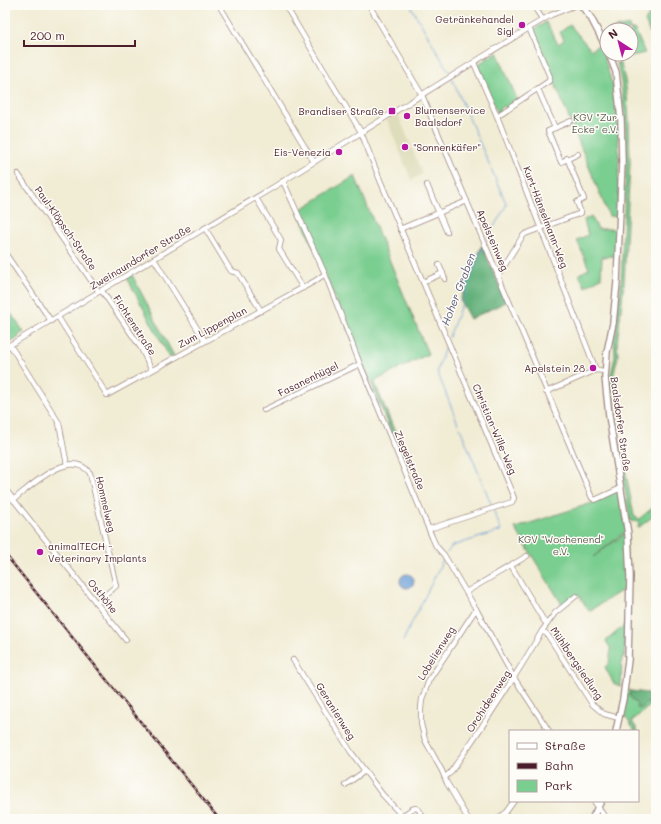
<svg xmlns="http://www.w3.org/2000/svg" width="661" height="824" viewBox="0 0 661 824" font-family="Mali,sans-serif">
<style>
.built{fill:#deddbb}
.green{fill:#7ace90;stroke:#62765e}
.forest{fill:#63b17a;stroke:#566852}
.water{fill:#6b9ed6;stroke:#5a5e80}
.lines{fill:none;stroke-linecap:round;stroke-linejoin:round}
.stream{stroke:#6b9ed6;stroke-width:1}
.minor-casing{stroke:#9e8680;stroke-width:6}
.major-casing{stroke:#9e8680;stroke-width:8}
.minor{stroke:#fff;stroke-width:4.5}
.major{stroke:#fff;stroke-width:5.5}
.rail-casing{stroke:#4a1f2b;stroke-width:2.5}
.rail{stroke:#fdfcf7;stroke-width:1;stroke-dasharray:3;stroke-linecap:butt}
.poi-dot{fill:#b5179e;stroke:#fdfcf7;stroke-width:1.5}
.labels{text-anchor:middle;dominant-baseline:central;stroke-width:3;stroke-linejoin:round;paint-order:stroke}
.poi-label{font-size:10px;fill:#4a1f2b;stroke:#fdfcf7;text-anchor:end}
.park-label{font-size:10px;fill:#5b5c4e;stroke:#fdfcf7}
.street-label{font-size:10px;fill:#4a1f2b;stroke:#fdfcf7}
.water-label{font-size:11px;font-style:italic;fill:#595878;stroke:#fdfcf7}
</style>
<rect width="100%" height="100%" fill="#fdfcf7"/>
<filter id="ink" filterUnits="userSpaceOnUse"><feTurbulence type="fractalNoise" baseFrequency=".025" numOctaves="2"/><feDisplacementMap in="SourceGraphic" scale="8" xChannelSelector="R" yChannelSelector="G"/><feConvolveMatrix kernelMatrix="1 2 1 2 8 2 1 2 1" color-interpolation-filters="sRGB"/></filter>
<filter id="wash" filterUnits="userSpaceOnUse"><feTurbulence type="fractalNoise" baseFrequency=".012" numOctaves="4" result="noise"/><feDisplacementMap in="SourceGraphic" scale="16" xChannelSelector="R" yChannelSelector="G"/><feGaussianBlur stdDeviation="0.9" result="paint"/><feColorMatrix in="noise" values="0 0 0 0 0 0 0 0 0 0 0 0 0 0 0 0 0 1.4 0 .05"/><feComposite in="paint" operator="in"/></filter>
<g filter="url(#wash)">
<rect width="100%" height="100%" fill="#f1ecd4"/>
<path class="built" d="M398,114l24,59 -1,2 -10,5 -24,-60z"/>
<g class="green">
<path d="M656,9v38l-11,-26 6,-9z"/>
<path d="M546,22l12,22 6,-4 -4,-8 10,-7 21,25 9,-6c6,16 9,35 16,49l3,61 -1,63 -9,-1 -76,-186z"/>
<path d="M629,25l1,5h5l10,23 -26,6 -4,-1 -2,-4h18v-24h-23z"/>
<path d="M497,52l21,49 -12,7 -2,-2 -5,3 1,3 -3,1 -20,-48z"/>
<path d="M617,63h3l1,2 4,15 2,16 2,25 1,42 -6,120 -7,60 1,13 -5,21 -1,10 7,50 15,79 5,3 17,-14v9l-18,14 1,-6 -9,-1 -19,-120 -1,-24 5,-20 -1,-17 7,-57 5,-121 -1,-41 -4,-40z"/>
<path d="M355,176l73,178 -57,29 -73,-172z"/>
<path d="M591,216l7,13h19l-1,27 -14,1 -1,21 -16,9 -6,-13 10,-5 -12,-29 11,-5 -4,-15z"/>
<path d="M132,275l42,81 -4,2 -43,-80z"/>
<path d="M5,305l19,27 -4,2 -2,4 -13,8z"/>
<path d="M617,491l3,1 6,39 -33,26 33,-24v55l-37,23 -11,-17 -15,12 -48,-78 77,-25z"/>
<path d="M626,624l-2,33h-2l-1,29 -7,-2 -9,-17 4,-4 2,-14 -5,-8z"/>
<path d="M628,690l3,1 -2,4 18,8 7,1 -7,4 -15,13 6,10h-3l-8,-12 -4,-3z"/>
</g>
<g class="forest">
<path d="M482,245l24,57 -36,17 -10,-19z"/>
<path d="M374,381l35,85 -4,2 -34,-85z"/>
<path d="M631,691l25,3v9l-2,1 -7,-1 -7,6 -3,-1v-3l-8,-10z"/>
</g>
<circle class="water" cx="407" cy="581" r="7"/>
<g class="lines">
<g class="stream">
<path d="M410,5l39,67"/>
<path d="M452,79l54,124v3l-20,34"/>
<path d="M449,337l34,-90"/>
<path d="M446,344l-9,27 21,53"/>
<path d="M460,428l32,78"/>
<path d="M447,553l5,-7 48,-15 1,-2 -8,-19"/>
<path d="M413,621l30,-61"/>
<path d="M403,641l9,-19"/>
</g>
</g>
</g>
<g filter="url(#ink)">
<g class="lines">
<defs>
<g id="minor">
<path d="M219,5l95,157"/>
<path d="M285,5l76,127 19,48 134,318 -2,4 -83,27"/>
<path d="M369,5l53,90 170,403 3,2 26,-12"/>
<path d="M533,5l10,15"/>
<path d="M474,63l23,53 99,254 9,1"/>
<path d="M538,89l17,39"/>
<path d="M497,116l52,-35 1,-4 -21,-49"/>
<path d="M571,121l-23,10 13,31 17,-8"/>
<path d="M18,174l81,118"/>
<path d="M283,181l42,93 35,90 72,173 4,9 8,9 32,54 38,69 35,53"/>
<path d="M427,185l20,47"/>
<path d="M256,198l25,42 -2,9 24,39"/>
<path d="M205,228l26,43 7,2 23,38"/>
<path d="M400,229l67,-28"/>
<path d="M5,253l46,68"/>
<path d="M154,259l51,82"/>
<path d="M439,265l6,14"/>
<path d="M498,276l24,-39 3,-3 56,-21 -4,-11 7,-3 -17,-41"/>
<path d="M423,282l20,-9"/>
<path d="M102,291l39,57 10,21"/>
<path d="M58,317l49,78 208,-114 10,-7"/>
<path d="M10,345l49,78 8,42"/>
<path d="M5,348l272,-163 252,-157 22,-13 25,-10"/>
<path d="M546,392l50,-22"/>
<path d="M264,410l96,-46"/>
<path d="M5,489l121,151"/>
<path d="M13,500c17,-13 57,-53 77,-27l26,113 -20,17"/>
<path d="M511,566l33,55 3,3 -5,7 5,3 45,70 12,10 15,4"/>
<path d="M466,592l61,-36"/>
<path d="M547,624l8,-11 21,-17"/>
<path d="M293,660l58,92 31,42 20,22 10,-7 4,-1 3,2 5,9"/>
<path d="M445,777l5,-4c33,-47 64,-94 92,-142"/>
<path d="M345,785l20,-14"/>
<path d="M594,801l12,18"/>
<path d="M468,819l-21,-36 -5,-12 -17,-31 -4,-16v-15l1,-10 7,-19 47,-71"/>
<path d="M497,819l9,-7 8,-11"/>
</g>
<g id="major">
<path d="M581,5l10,13 16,31"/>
<path d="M609,54l7,18 5,48 1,41 -5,121 -4,41 -6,29 -2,25 4,39 19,118 2,43 -2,83 -5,39 -7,32"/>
<path d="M592,819l9,-18"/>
</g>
</defs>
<use href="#minor" class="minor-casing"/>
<use href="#major" class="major-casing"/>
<use href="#minor" class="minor"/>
<use href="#major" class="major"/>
<defs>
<path id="rail" d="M5,554l214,265"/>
</defs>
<use href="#rail" class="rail-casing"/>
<use href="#rail" class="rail"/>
</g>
</g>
<g class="poi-dot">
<circle cx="522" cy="25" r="4"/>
<rect x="388" y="107" width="8" height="8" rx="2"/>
<circle cx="407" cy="116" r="4"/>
<circle cx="405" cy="147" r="4"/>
<circle cx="339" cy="152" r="4"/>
<circle cx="593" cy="368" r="4"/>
<circle cx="40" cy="552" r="4"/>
</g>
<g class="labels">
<g class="poi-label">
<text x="514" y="19">Getränkehandel<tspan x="514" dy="12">Sigl</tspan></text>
<text x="415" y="110" text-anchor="start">Blumenservice<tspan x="415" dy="12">Baalsdorf</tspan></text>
<text x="384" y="111">Brandiser Straße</text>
<text x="413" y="147" text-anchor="start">"Sonnenkäfer"</text>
<text x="331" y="152">Eis-Venezia</text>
<text x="585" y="368">Apelstein 28</text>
<text x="48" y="546" text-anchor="start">animalTECH -<tspan x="48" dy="12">Veterinary Implants</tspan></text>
</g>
<g class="park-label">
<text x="595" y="117">KGV "Zur<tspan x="595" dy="12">Ecke" e.V.</tspan></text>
<text x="561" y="539">KGV "Wochenend"<tspan x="561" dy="12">e.V.</tspan></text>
</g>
<g class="street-label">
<text transform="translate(546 217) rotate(69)">Kurt-Hänselmann-Weg</text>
<text transform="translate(66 228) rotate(55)">Paul-Klöpsch-Straße</text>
<text transform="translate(493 240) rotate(67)">Apelsteinweg</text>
<text transform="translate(140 257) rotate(-31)">Zweinaundorfer Straße</text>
<text transform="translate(135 325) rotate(57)">Fichtenstraße</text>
<text transform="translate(212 327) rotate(-28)">Zum Lippenplan</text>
<text transform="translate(308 379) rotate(-26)">Fasanenhügel</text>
<text transform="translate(621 424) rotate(82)">Baalsdorfer Straße</text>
<text transform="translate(495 429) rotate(67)">Christian-Wille-Weg</text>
<text transform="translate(410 460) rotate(67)">Ziegelstraße</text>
<text transform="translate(106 504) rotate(77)">Hommelweg</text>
<text transform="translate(103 596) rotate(51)">Osthöhe</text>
<text transform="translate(436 653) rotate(-58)">Lobelienweg</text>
<text transform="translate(577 663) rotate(56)">Mühlbergsiedlung</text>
<text transform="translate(488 701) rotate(-57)">Orchideenweg</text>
<text transform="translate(336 711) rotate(58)">Geranienweg</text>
</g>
<g class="water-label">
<text transform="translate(458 289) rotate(-69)">Hoher Graben</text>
</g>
</g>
<rect width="661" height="824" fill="none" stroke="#fdfcf7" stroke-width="20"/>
<rect x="509" y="730" width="130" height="72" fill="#fdfcf7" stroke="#b5a4a5"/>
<rect x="517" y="743" width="20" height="6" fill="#ffffff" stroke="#b5a4a5"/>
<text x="545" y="750" font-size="12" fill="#4a1f2b">Straße</text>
<rect x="517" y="763" width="20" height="6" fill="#4a1f2b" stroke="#b5a4a5"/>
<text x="545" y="770" font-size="12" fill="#4a1f2b">Bahn</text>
<rect x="517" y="780" width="20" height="12" fill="#7ace90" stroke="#b5a4a5"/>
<text x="545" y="790" font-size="12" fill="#4a1f2b">Park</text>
<g transform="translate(619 42) rotate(324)"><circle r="19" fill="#fdfcf7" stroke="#b5a4a5"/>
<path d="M0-3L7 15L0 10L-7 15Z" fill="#b5179e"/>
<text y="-6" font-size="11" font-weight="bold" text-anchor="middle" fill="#4a1f2b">N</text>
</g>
<path d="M24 40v6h111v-6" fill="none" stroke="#4a1f2b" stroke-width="2"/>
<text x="30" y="40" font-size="12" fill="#4a1f2b" stroke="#fdfcf7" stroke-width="3" paint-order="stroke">200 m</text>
</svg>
